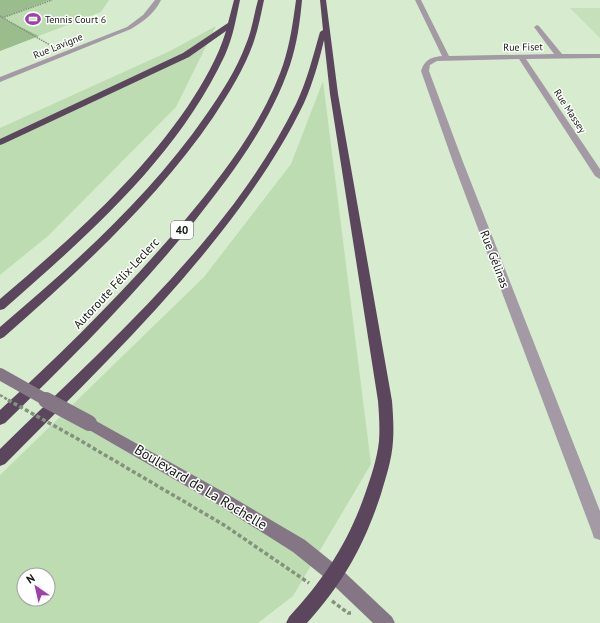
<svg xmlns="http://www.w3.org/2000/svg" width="600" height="623" viewBox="0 0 600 623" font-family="'PT Sans',sans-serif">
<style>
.built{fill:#c7e0bc}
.green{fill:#bddcb1;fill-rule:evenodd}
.forest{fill:#9bbc8d}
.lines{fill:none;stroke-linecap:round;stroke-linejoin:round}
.path-far1{stroke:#83927c;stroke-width:1.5;stroke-dasharray:1.5 1;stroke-linecap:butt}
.path{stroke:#83927c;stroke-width:3.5;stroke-dasharray:4 2.5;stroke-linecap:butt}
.street{fill:#a49aa5;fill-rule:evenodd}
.secondary{fill:#857686;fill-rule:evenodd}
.highway{fill:#5b465d;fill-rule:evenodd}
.path-bridge-far1{stroke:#83927c;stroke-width:2.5;stroke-dasharray:3 2;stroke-linecap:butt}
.path-bridge{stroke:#83927c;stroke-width:3.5;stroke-dasharray:4 2.5;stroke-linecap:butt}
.secondary-bridge-far1{stroke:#857686;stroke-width:12}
.secondary-bridge{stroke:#857686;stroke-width:16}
.labels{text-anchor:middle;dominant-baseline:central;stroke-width:3;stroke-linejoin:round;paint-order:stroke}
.far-poi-label{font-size:10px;fill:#11180e;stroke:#fff;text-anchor:start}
.far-street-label{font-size:10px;fill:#11180e;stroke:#fff}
.shield{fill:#fff;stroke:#585d56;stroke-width:1}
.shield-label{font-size:11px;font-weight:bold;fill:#11180e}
.street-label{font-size:12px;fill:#11180e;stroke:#fff}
.near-street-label{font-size:14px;fill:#11180e;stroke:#fff}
</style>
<rect width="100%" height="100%" fill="#d7ecce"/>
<path class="built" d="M570,8h30v30z"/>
<g class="green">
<path d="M0,0h109l-8,12 -101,39z"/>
<path d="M216,26l-40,81 -128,129 -48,39v-147l170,-77z"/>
<path d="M323,81l48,383 -78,132 -35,27h-258v-148l204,-198 87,-113zM24,575h24v24h-24z"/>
</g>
<path class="forest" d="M0,0h49l-47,18 37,18 -39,15z"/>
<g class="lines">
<g class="path-far1">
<path d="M0,16l55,32"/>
<path d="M2,18l50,-18"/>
</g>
<g class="path">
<path d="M76,438l148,87 85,58"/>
<path d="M332,601l16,12h3"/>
</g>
<g class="street">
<path d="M155,0h6c-7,14 -17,21 -30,29l-131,53v-5l127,-50 16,-12z"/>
<path d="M415,0h6l28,56 105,-2 -20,-27 3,-2 2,1 23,28h38v4l-74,1 74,110v10l-5,-3 -76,-117 -82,2 -7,4 -1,6 34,91 137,349v29l-6,-2 -2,-6 -139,-370 -32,-91c3,-11 10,-14 21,-15z"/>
</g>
<path class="secondary" d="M89,417l138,77 78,46 36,29 51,48 3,6h-22l-44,-42 -36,-29 -76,-48 -133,-77 -2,-4 2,-4z"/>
<g class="highway">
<path d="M234,0h6c-4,19 -7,37 -15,55 -48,103 -138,181 -221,254l-4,1v-11c68,-58 137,-118 188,-193 15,-23 30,-48 38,-75l-37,26 -186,87 -3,1v-6l183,-86 45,-30z"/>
<path d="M258,0h6c-3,14 -6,30 -11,44 -9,25 -24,49 -39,72 -57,84 -134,154 -210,221l-4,2v-12c75,-64 150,-131 206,-212 15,-22 31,-46 40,-71 6,-14 8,-30 12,-44z"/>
<path d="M296,0h6c-2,22 -5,44 -12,65 -20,59 -58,109 -96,157 -58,72 -123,137 -189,201l-5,2v-15c65,-60 128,-122 185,-190 39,-47 78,-97 98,-155 7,-21 10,-43 13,-65z"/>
<path d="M320,0h6l12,94 54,307c1,13 2,27 1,40 -1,18 -7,36 -12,53 -17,52 -38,89 -74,129h-21l3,-6c35,-38 59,-74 76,-123 6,-17 12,-35 14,-53 1,-13 0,-27 -1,-40l-48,-307 -6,-54c-5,21 -11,43 -20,63 -22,46 -51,88 -82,128 -65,84 -142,157 -217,233l-5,2v-17c106,-104 229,-210 296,-345 11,-23 17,-48 24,-72l3,-2z"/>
</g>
<path class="path-bridge-far1" d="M0,395l10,6"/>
<path class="path-bridge" d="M8,400l68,38"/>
<path class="secondary-bridge-far1" d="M0,374l48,27"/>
<path class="secondary-bridge" d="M46,400l43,23"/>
</g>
<defs>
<symbol id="stadium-bare" viewBox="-9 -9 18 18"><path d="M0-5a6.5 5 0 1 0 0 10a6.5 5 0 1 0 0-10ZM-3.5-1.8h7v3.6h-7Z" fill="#9e41ab" stroke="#fff" stroke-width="2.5" paint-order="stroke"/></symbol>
</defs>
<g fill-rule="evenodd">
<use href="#stadium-bare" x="22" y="8" width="22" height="22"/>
</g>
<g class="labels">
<g class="far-poi-label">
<text x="45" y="19">Tennis Court 6</text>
</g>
<g class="far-street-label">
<text transform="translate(58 46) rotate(-22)">Rue Lavigne</text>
<text transform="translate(523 47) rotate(-1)">Rue Fiset</text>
<text transform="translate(570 111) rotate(57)">Rue Massey</text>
</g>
<rect class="shield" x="171" y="221" width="22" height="18" rx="3"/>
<g class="shield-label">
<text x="182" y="230">40</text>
</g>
<g class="street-label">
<text transform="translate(495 259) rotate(69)">Rue Gélinas</text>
<text transform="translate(116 283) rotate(-47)">Autoroute Félix-Leclerc</text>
</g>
<g class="near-street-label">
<text transform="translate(201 487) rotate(31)">Boulevard de La Rochelle</text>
</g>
</g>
<g transform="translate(36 587) rotate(326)"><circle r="19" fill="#ffffff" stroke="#a0a39f"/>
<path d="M0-3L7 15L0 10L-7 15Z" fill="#9e41ab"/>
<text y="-6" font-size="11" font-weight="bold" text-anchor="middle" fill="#11180e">N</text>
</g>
</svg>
